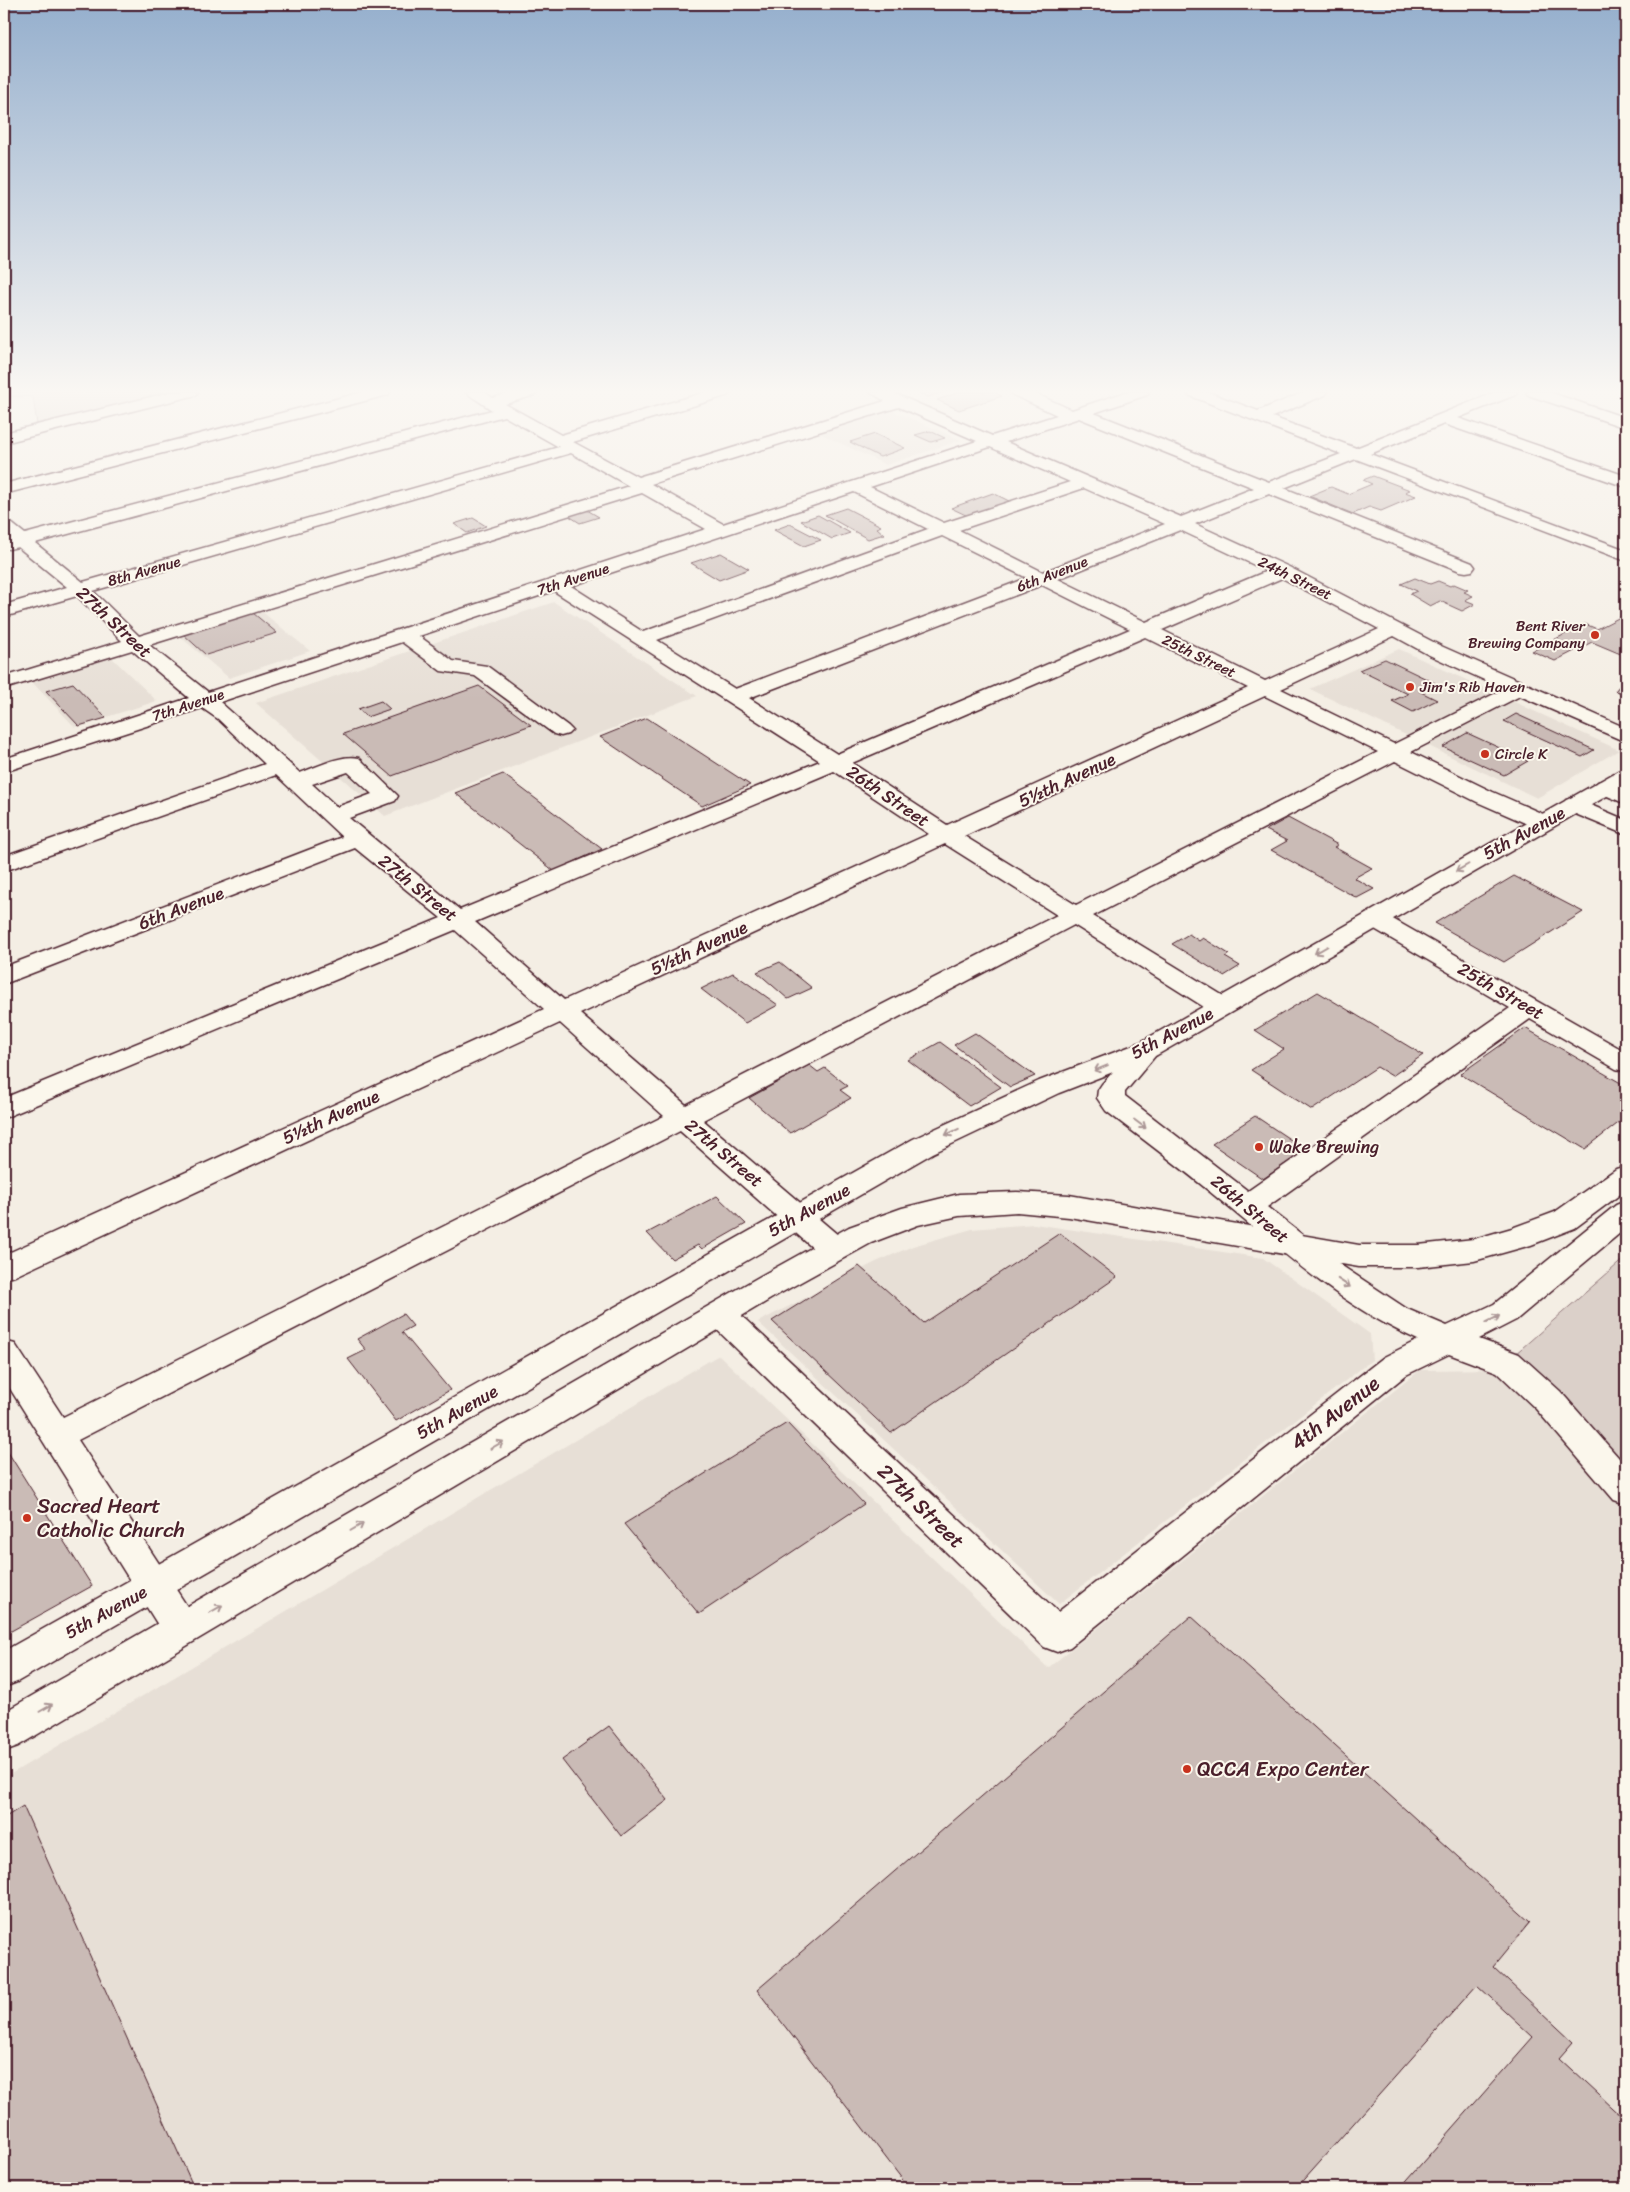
<svg xmlns="http://www.w3.org/2000/svg" width="1630" height="2192" viewBox="0 0 1630 2192" font-family="Sriracha,sans-serif">
<style>
.built{fill:#e7dfd6}
.green{fill:#dbd0c9;stroke:#92787a}
.building{fill:#cabbb6;stroke:#4a1f2b}
.lines{fill:none;stroke-linecap:round;stroke-linejoin:round}
.minor-casing{stroke:#4a1f2b;stroke-width:3}
.major-casing{stroke:#4a1f2b;stroke-width:3}
.minor{fill:#fbf7ec;fill-rule:evenodd}
.major{fill:#fbf7ec;fill-rule:evenodd}
.oneway{stroke:#ab9695}
.poi-dot{fill:#c8321e;stroke:#fbf7ec;stroke-width:2}
.labels{text-anchor:middle;dominant-baseline:central;stroke-width:4;stroke-linejoin:round;paint-order:stroke}
.far-street-label{font-size:15px;fill:#4a1f2b;stroke:#fbf7ec}
.far-poi-label{font-size:15px;fill:#4a1f2b;stroke:#fbf7ec;text-anchor:start}
.street-label{font-size:18px;fill:#4a1f2b;stroke:#fbf7ec}
.poi-label{font-size:18px;fill:#4a1f2b;stroke:#fbf7ec;text-anchor:start}
.near-street-label{font-size:21px;fill:#4a1f2b;stroke:#fbf7ec}
.near-poi-label{font-size:21px;fill:#4a1f2b;stroke:#fbf7ec;text-anchor:start}
</style>
<rect width="100%" height="100%" fill="#f4eee4"/>
<filter id="ink" filterUnits="userSpaceOnUse"><feTurbulence type="fractalNoise" baseFrequency=".02" numOctaves="2"/><feDisplacementMap in="SourceGraphic" scale="10" xChannelSelector="R" yChannelSelector="G"/><feConvolveMatrix kernelMatrix="1 2 1 2 8 2 1 2 1" color-interpolation-filters="sRGB"/></filter>
<g filter="url(#ink)">
<g class="built">
<path d="M889,409l72,31 -75,25 -69,-33z"/>
<path d="M554,602l143,94 -312,120 -129,-113z"/>
<path d="M260,610l50,41 -81,27 -51,-43z"/>
<path d="M1399,649l220,101 -82,48 -227,-109z"/>
<path d="M110,656l47,45 -82,26 -44,-46z"/>
<path d="M1034,1224l229,34 107,76 2,26 -313,244 -301,-282 118,-60 37,-16 59,-17z"/>
<path d="M719,1355l329,313 372,-298 78,-1 128,139v680h-1622v-410z"/>
</g>
<g class="green">
<path d="M4,392h167l-134,32 -4,-27 -29,-1z"/>
<path d="M1626,1257v251l-128,-139z"/>
</g>
<g class="building">
<path d="M916,392h28l-16,5z"/>
<path d="M960,392h34l8,4 -43,14 -22,-10z"/>
<path d="M930,431l15,7 -14,4 -16,-7z"/>
<path d="M875,434l30,14 -25,9 -30,-15z"/>
<path d="M1373,476l37,14 -5,2 11,4 -35,15 -12,-4 -16,7 -44,-18 22,-9 17,7 24,-10 -9,-4z"/>
<path d="M993,493l20,10 -43,14 -19,-9z"/>
<path d="M846,508l35,18 -4,2 7,6 -16,5 -43,-24z"/>
<path d="M587,510l12,7 -19,6 -11,-7z"/>
<path d="M818,515l32,18 -18,6 -31,-18z"/>
<path d="M473,518l13,8 -19,7 -13,-9z"/>
<path d="M790,524l31,16 -17,6 -30,-16z"/>
<path d="M721,553l28,16 -30,11 -28,-17z"/>
<path d="M1415,578l15,6 8,-3 12,5 4,-2 14,6 -4,2 9,4 -8,4 10,4 -13,7 -22,-10 -10,5 -20,-12 7,-3 -16,-7z"/>
<path d="M253,613l24,20 -71,22 -23,-21z"/>
<path d="M1626,614v39l-3,2 -31,-13 -37,19 -23,-10 53,-27 12,5z"/>
<path d="M1385,659l50,24 -16,8 18,9 -24,12 -21,-11 16,-7 -49,-24z"/>
<path d="M73,683l33,35 -27,8 -33,-35z"/>
<path d="M1620,685l6,1v8l-11,-3z"/>
<path d="M479,686l52,39 -139,51 -49,-42z"/>
<path d="M381,701l9,8 -23,8 -9,-8z"/>
<path d="M1516,714l78,36 -12,7 -78,-36z"/>
<path d="M647,718l103,67 -48,21 -102,-69z"/>
<path d="M1467,733l61,28 -24,14 -61,-28z"/>
<path d="M503,774l99,75 -48,22 -99,-78z"/>
<path d="M1288,818l50,27 -4,2 38,21 -18,10 20,11 -17,9 -86,-48 16,-9 -21,-11z"/>
<path d="M1514,876l69,36 -79,50 -69,-39z"/>
<path d="M1189,934l10,7 4,-3 26,16 -4,3 15,9 -16,10 -52,-32z"/>
<path d="M780,962l32,26 -24,11 -31,-27z"/>
<path d="M733,973l45,32 -33,18 -44,-34z"/>
<path d="M1318,992l105,63 -31,21 -15,-9 -65,43 -61,-40 33,-21 -29,-19z"/>
<path d="M1525,1028l101,58v31l-41,32 -125,-75z"/>
<path d="M975,1033l60,43 -25,11 -56,-42z"/>
<path d="M940,1042l61,45 -32,19 -61,-46z"/>
<path d="M809,1065l9,7 7,-4 23,18 -8,4 11,8 -61,35 -41,-35z"/>
<path d="M1255,1116l51,34 -43,29 -51,-35z"/>
<path d="M717,1196l29,28 -44,25 -4,-4 -26,14 -25,-26z"/>
<path d="M1060,1233l57,44 -226,156 -119,-112 87,-55 65,57z"/>
<path d="M403,1314l10,12 -11,6 48,58 -54,31 -48,-62 18,-9 -9,-11z"/>
<path d="M787,1423l77,81 -165,110 -75,-90z"/>
<path d="M6,1449l86,137 -88,49v-185z"/>
<path d="M1191,1616l339,306 -37,45 80,75 -14,16 67,62v68h-226l133,-151 -56,-52 -181,203h-387l-152,-198z"/>
<path d="M609,1726l59,74 -47,36 -59,-76z"/>
<path d="M23,1806l171,382h-190v-370z"/>
</g>
<g class="lines">
<defs>
<g id="minor">
<path d="M171,392h27l-2,3 -192,48v-10z"/>
<path d="M363,392h27l-2,3 -384,99v-10z"/>
<path d="M465,392h19l9,6 19,-6h25l-2,3 -30,9 56,31 145,-43h25l-2,3 -156,47 65,35 247,-76 -15,-9h21l101,44 65,-21 -44,-20 -2,-3h21l40,18 54,-18h23l-2,3 -53,18 175,69 72,-28 -153,-59 -2,-3h22l50,19 47,-19h22l-2,3 -53,22 84,31 140,-56h21l-2,3 -57,23 168,58v11l-182,-63 -74,30 256,96v11l-270,-102 -72,29 188,75 3,4 -3,4 -6,1 -6,-1 -191,-77 -74,30 94,43 152,79 185,82v14l-106,-46 -109,56 82,40 57,25 3,5 -3,5 -8,2 -8,-2 -57,-25 -82,-41 -302,155 137,84 4,6 -4,6 -9,2 -9,-2 -138,-87 -371,195 142,121 4,8 -4,8 -11,3 -11,-3 -143,-126 -602,309 116,177 5,12 -5,12 -13,4 -13,-4 -164,-262v-38l11,3 48,73 601,-301 -104,-93 -545,253 -11,3v-24l540,-246 -89,-79 -451,188v-20l437,-180 -86,-70 -351,136v-17l338,-130 -66,-62 -272,96v-15l261,-92 -47,-45 -16,-11 -198,64v-13l185,-61 -57,-48 -128,39v-12l118,-36 -45,-45 -73,21v-12l63,-18 -49,-40 -9,2 -5,-1v-8l4,-1 -4,-4v-14l6,1 15,12 467,-124zM899,407l78,34 -254,83 -72,-40zM504,416l55,31 -476,135 -48,-39zM1079,418l175,70 -73,29 -175,-75zM990,447l80,35 -126,41 -74,-36zM571,453l58,33 -490,150 -46,-45zM1084,488l81,36 -122,48 -84,-42zM854,492l74,37 -285,103 -72,-46zM642,493l64,36 -498,163 -59,-47zM1180,530l87,41 -121,51 -88,-43zM942,536l85,42 -292,111 -78,-49zM1282,578l97,51 -114,52 -103,-51zM1042,585l88,44 -293,125 -88,-56zM554,591l266,170 -360,149 -111,-92 46,-17 3,-5 -39,-38c-18,-4 -42,9 -59,15l-80,-71 182,-60 39,29 34,5 79,58 7,2 7,-2 4,-4 -4,-4 -81,-60 -34,-5 -34,-25zM1394,636l33,18 77,35 -110,55 -113,-55zM1145,637l103,51 -301,137 -95,-62zM1265,696l113,56 -302,153 -112,-69zM834,771l95,63 -365,166 -89,-78zM348,772l24,22 -35,13 -25,-23zM945,844l112,71 -371,190 -106,-91z"/>
<path d="M1526,392h23l77,26v10l-98,-33z"/>
<path d="M1606,780l20,8v16l-28,-12 -3,-5 3,-5z"/>
<path d="M1574,798l52,22v15l-60,-25 -3,-5 3,-5z"/>
<path d="M1375,912l9,2 242,138v20l-10,-3 -86,-50 -263,188 75,59 65,43 40,17 47,-22 122,-99 10,-4v27l-110,92 -37,19 40,15 41,37 66,75v38l-12,-4 -78,-91 -39,-37 -48,-18 -43,21 -336,272 -13,5 -13,-5 -335,-325 -5,-8 5,-8 11,-4 11,4 327,306 326,-255 34,-17c-75,-33 -135,-88 -198,-140 -37,-31 -76,-60 -114,-89l-9,-13 1,-8 4,-6 37,-41 9,-3 9,3 4,6 -36,43v4l123,95 262,-183 -144,-84 -3,-5 3,-5z"/>
</g>
<g id="major">
<path d="M1626,769v16l-469,270 -98,38 -126,60 -916,529 -13,5v-36l909,-512 126,-58 100,-38 479,-272z"/>
<path d="M1626,1166v24l-51,38 -44,17 -57,16 -56,6h-59l-290,-50 -52,-5 -58,4 -41,9 -47,18 -92,51 -761,452 -14,5v-39l753,-434 92,-51 53,-19 57,-14 58,-2 52,3 290,50h59l56,-6 38,-11 43,-16 61,-43z"/>
</g>
</defs>
<use href="#minor" class="minor-casing"/>
<use href="#major" class="major-casing"/>
<use href="#minor" class="minor"/>
<use href="#major" class="major"/>
</g>
<defs><path id="oneway-shaft" d="M-6 0H5M1.5-3L5.5 0L1.5 3" fill="none" stroke-width="1.6" stroke-linecap="round" stroke-linejoin="round" transform="scale(1.25)"/></defs>
<g class="oneway">
<use href="#oneway-shaft" transform="translate(1462 868) rotate(150)"/>
<use href="#oneway-shaft" transform="translate(1321 950) rotate(150)"/>
<use href="#oneway-shaft" transform="translate(1101 1068) rotate(158)"/>
<use href="#oneway-shaft" transform="translate(1140 1124) rotate(37)"/>
<use href="#oneway-shaft" transform="translate(952 1132) rotate(155)"/>
<use href="#oneway-shaft" transform="translate(1344 1283) rotate(33)"/>
<use href="#oneway-shaft" transform="translate(1493 1319) rotate(-27)"/>
<use href="#oneway-shaft" transform="translate(497 1445) rotate(-30)"/>
<use href="#oneway-shaft" transform="translate(357 1527) rotate(-30)"/>
<use href="#oneway-shaft" transform="translate(216 1609) rotate(-30)"/>
<use href="#oneway-shaft" transform="translate(46 1708) rotate(-30)"/>
</g>
</g>
<linearGradient id="sky" x2="0" y2="1"><stop stop-color="#95afcd"/><stop offset="0.56" stop-color="#faf7f3"/><stop offset="1" stop-color="#faf7f3" stop-opacity="0"/></linearGradient>
<rect width="1630" height="699" fill="url(#sky)"/>
<g class="poi-dot">
<circle cx="1595" cy="635" r="5"/>
<circle cx="1410" cy="687" r="5"/>
<circle cx="1485" cy="754" r="5"/>
<circle cx="1259" cy="1147" r="5"/>
<circle cx="27" cy="1518" r="5"/>
<circle cx="1187" cy="1769" r="5"/>
</g>
<g class="labels">
<g class="far-street-label">
<text transform="translate(144 571) rotate(-16)">8th Avenue</text>
<text transform="translate(1052 574) rotate(-21)">6th Avenue</text>
<text transform="translate(1295 578) rotate(26)">24th Street</text>
<text transform="translate(573 579) rotate(-18)">7th Avenue</text>
<text transform="translate(1199 656) rotate(26)">25th Street</text>
<text transform="translate(188 705) rotate(-18)">7th Avenue</text>
</g>
<g class="far-poi-label">
<text x="1585" y="626" text-anchor="end">Bent River<tspan x="1585" dy="17">Brewing Company</tspan></text>
<text x="1420" y="687">Jim's Rib Haven</text>
<text x="1495" y="754">Circle K</text>
</g>
<g class="street-label">
<text transform="translate(114 622) rotate(43)">27th Street</text>
<text transform="translate(1067 780) rotate(-25)">5½th Avenue</text>
<text transform="translate(888 796) rotate(34)">26th Street</text>
<text transform="translate(1524 833) rotate(-29)">5th Avenue</text>
<text transform="translate(418 888) rotate(39)">27th Street</text>
<text transform="translate(181 908) rotate(-21)">6th Avenue</text>
<text transform="translate(699 948) rotate(-25)">5½th Avenue</text>
<text transform="translate(1501 991) rotate(30)">25th Street</text>
<text transform="translate(1172 1033) rotate(-28)">5th Avenue</text>
<text transform="translate(331 1117) rotate(-25)">5½th Avenue</text>
<text transform="translate(724 1153) rotate(40)">27th Street</text>
<text transform="translate(1250 1209) rotate(40)">26th Street</text>
<text transform="translate(809 1210) rotate(-29)">5th Avenue</text>
<text transform="translate(457 1412) rotate(-30)">5th Avenue</text>
<text transform="translate(106 1612) rotate(-29)">5th Avenue</text>
</g>
<g class="poi-label">
<text x="1269" y="1147">Wake Brewing</text>
</g>
<g class="near-street-label">
<text transform="translate(1335 1413) rotate(-38)">4th Avenue</text>
<text transform="translate(921 1506) rotate(44)">27th Street</text>
</g>
<g class="near-poi-label">
<text x="37" y="1506">Sacred Heart<tspan x="37" dy="24">Catholic Church</tspan></text>
<text x="1197" y="1769">QCCA Expo Center</text>
</g>
</g>
<rect width="1630" height="2192" fill="none" stroke="#fbf7ec" stroke-width="20"/>
<rect x="10" y="10" width="1610" height="2172" fill="none" stroke="#4a1f2b" stroke-width="2" filter="url(#ink)"/>
</svg>
